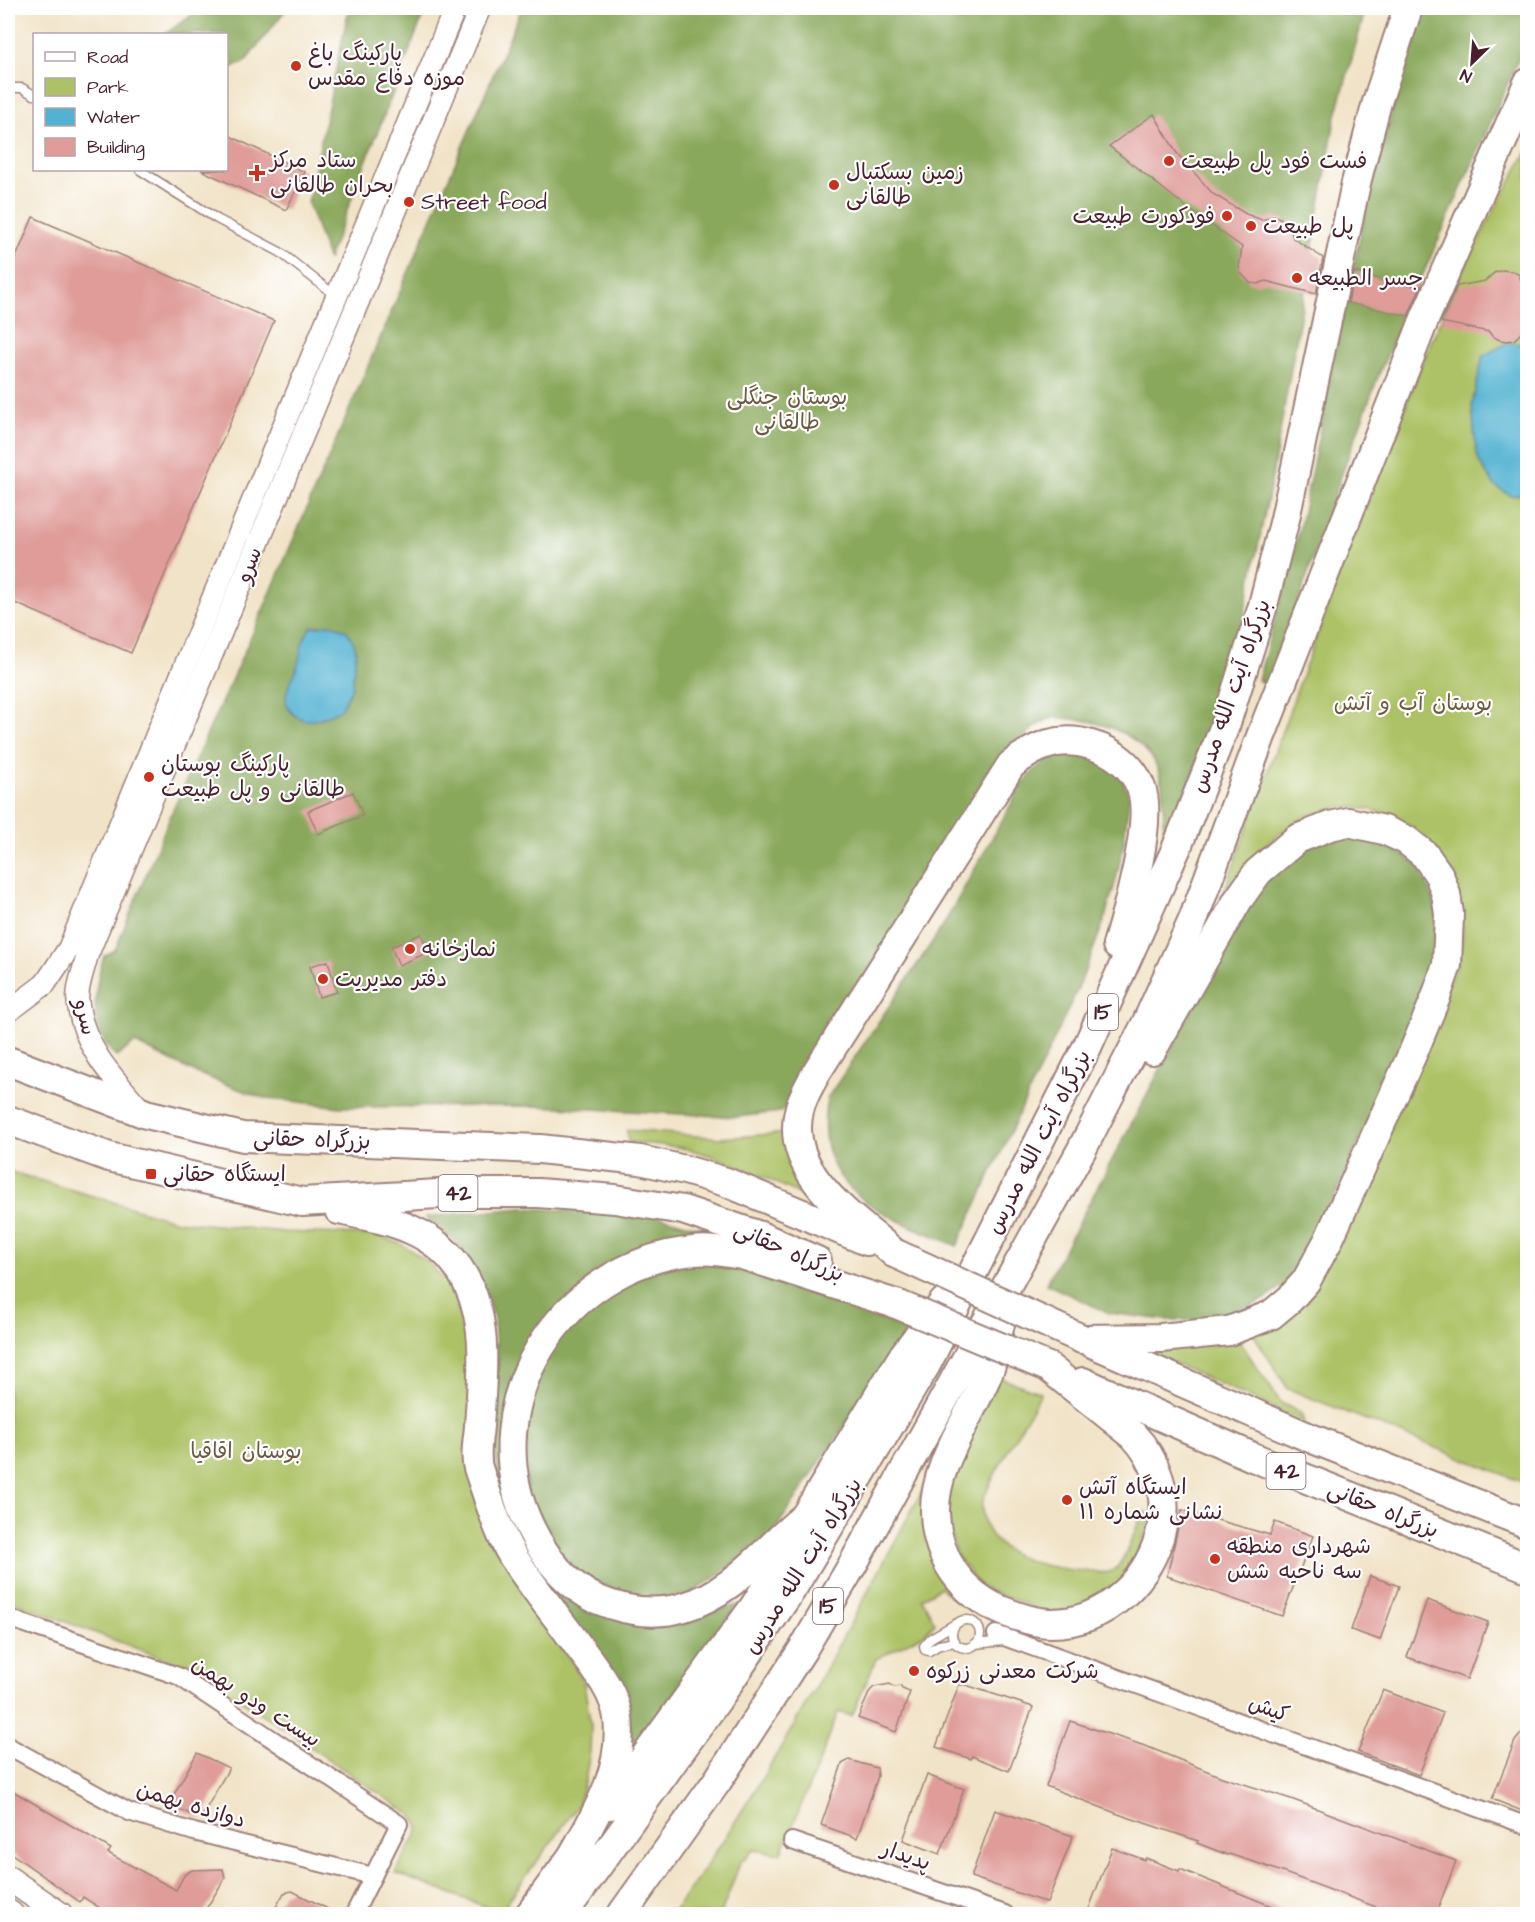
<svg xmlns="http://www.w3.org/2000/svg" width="1535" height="1922" viewBox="0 0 1535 1922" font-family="'Architects Daughter','Playpen Sans Arabic',sans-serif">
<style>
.green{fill:#adc266;stroke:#7c7048;stroke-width:1.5}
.forest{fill:#8aa85b;stroke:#6a6443;stroke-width:1.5}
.water{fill:#53b2d2;stroke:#4e687e;stroke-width:1.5}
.building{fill:#df9c99}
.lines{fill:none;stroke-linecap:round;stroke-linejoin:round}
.service-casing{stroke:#9e8179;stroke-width:11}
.minor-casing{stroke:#9e8179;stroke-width:20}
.tertiary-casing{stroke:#9e8179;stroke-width:24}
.secondary-casing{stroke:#9e8179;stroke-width:27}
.trunk-casing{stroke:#9e8179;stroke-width:32}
.service{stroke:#fff;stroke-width:8}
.minor{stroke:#fff;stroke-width:16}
.tertiary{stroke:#fff;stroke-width:21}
.secondary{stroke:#fff;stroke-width:24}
.trunk{stroke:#fff;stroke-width:28}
.trunk-bridge-casing{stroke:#9e8179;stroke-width:32;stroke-linecap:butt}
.trunk-bridge{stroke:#fff;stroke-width:28}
.poi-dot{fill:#c8321e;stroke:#fff;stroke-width:2}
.labels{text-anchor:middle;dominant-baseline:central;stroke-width:4.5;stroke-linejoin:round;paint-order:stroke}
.shield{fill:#fff;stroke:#80626b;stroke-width:1.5}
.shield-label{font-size:21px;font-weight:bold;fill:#4a1f2b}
.poi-label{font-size:22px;fill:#4a1f2b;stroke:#fff;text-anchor:start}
.park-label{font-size:22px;fill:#6d5840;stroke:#fff}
.street-label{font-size:22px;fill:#4a1f2b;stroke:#fff}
</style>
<rect width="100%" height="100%" fill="#fff"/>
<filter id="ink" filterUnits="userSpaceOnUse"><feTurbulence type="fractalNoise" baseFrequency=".0167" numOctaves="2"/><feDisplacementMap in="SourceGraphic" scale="12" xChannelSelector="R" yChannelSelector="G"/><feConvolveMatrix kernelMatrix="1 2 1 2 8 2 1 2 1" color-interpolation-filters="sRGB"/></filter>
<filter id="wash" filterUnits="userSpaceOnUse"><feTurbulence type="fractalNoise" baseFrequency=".008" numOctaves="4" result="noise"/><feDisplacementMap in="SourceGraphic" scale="24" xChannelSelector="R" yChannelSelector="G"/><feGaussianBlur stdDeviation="1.35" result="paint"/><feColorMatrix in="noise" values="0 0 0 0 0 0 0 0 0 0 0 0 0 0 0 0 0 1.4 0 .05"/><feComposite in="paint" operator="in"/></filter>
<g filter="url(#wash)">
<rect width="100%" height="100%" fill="#f1e3c7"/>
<g class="green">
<path d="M1527,152l1,1315 -6,15 -234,-93 -36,-57 27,-13 179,-355 5,-27 -4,-33 -45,-76 -24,-13 -22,-6 -28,-2 -27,7 -16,7 -33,25 -42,51 116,-320 85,-216 34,-79 34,-66z"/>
<path d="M627,1130l94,8 67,-5 47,78c-47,-21 -93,-48 -144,-61 -20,-5 -43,-6 -63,-8z"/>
<path d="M8,1171l169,50 107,11 92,3 27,10 24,16 20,22 13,26 13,70 -3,52 66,180 37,53 11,20 7,42 -1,26 -5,28 -8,27 -77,105 -105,-39 24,-43 -1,-6 -7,-9 -212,-143 -191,-72z"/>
<path d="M1238,1339l43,64 20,10 3,9 -168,-76z"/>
<path d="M995,1376l46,17c-10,19 -60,99 -59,114 1,50 64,61 102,64 10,1 23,4 31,-2 9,-5 23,-46 28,-57l8,2 -9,28 -15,33 -34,31 -43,8 -70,-27 -24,-32 -12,-56z"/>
<path d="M922,1491l5,49 11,26 27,41 -25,-19 -18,10 13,25 -11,11 -48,25 -24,57 -14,-4 -15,41 -42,101 -27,-4 -14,13 -19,51h-49c97,-132 172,-279 250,-423z"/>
</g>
<g class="forest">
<path d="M202,8h85l-43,55 -17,6 -1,-35h-61z"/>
<path d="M349,8h77l-98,251 -20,-56z"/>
<path d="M522,8h844l-31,111 -65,369 -26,127 -38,126 -43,107c0,-24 4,-67 -9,-87 -18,-28 -53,-40 -84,-42 -6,-1 -13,-2 -18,-1 -20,6 -32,24 -45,39l-219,351 -8,4 -44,5 -199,-11 -197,1 -81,-10 -65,-25 -59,-29 -19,14c-28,-29 -23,-66 -12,-101l11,-6 57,-138 88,-195z"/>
<path d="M1427,8h100v32l-146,329 -36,96 -76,222 -11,-7c13,-49 30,-99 41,-149 38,-174 64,-357 128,-523z"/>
<path d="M1085,753l34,18 10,25 -5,46 -8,38 -13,44 -23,60 -123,262c-53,-24 -127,-44 -132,-112 -1,-13 -1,-25 3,-37l113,-168 82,-146c22,-26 28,-29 62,-30z"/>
<path d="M1338,829l42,10 37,26 13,25 7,23 -3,60 -116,261 -22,40 -29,24 -29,14 -42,8h-30l-57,-7 -63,-29 205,-385 27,-34z"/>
<path d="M523,1208l134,8 73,20 -112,29 -110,147 40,158 138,50 51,-15 -110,157 1,-18 -107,-194 -20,-55 -4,-19 -2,-42 1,-87 -2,-30 -16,-41 -22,-33 -30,-26z"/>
<path d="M716,1258l112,34 79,39 -138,208 -81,57 -47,2 -56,-19 -27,-21 -30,-61 -3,-93 30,-68 70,-60z"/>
</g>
<g class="water">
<path d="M1507,343l21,1 -1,149 -16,3 -16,-10 -15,-22 -4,-12 -4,-47 11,-49z"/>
<path d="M332,624l15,7 7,12 2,9 -4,35 -12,23c-8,2 -17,9 -26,10 -17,2 -32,-11 -27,-28 1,-7 6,-14 9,-22 6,-18 3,-26 15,-43z"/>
</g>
<g id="blocks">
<g class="building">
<path d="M1154,114l22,38 37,42 33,20 16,6 13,-4 7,3 7,5 4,14 30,20 -7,36 -50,-13 -8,3 -8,-1 -9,-10 -2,-6 3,-20 -57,-41 -76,-60z"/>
<path d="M226,134l79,38 -19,38 -85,-40h25z"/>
<path d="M33,217l241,104 -143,332 -123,-53v-324z"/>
<path d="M1502,270l10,1 6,3 3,6 6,1v48l-3,1 -10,10 -7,1 -7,-1 -8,-4 -3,-4 -48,-10 16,-36 28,-5 9,-8z"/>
<path d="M1354,272l43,12 24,2 -13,30 -60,-13z"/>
<path d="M353,792l10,23 -45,19 -10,-23z"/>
<path d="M421,934l8,18 -30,13 -8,-18z"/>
<path d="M328,961l9,31 -18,5 -9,-31z"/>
<path d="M1182,1510l88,25 5,-13 38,14 -31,80 -115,-40z"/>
<path d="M1370,1576l29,10 -19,54 -29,-10z"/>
<path d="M1427,1600l61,22 -21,57 -60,-22z"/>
<path d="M890,1684l4,3 7,-1 1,3 8,3 -14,40 -38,-14 12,-27 4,-4z"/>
<path d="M959,1685h7l67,22 -24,64 -37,-15 -1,3 -35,-12z"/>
<path d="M1383,1690l60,23 -24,62 -61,-23z"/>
<path d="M1070,1721l78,26 74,30 69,22 165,62 -20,53h-41l-132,-49 -34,-11 -1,1 -31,-12 1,-2 -80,-27 -72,-28z"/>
<path d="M1527,1727v86l-35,-14 23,-58z"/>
<path d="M197,1753l32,15 -28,50 -33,-13z"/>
<path d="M849,1760l28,8 1,8 -21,62 -36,-13 21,-61z"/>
<path d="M927,1775l37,14 -24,65 -37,-14z"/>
<path d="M8,1788l103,61 -3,4 68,37 9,-16 7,-4 31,-1 2,9 -22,36h-94l-26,-17 -3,5 -72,-51z"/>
<path d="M995,1810l78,26 -26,67 -76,-26z"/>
<path d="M1112,1848l33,12 1,-2 33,13 1,-2 111,45h-204z"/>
<path d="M292,1891l46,23h-66l12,-21z"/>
</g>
</g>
</g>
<g filter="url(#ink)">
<use href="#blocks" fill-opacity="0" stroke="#9e8179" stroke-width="1.5"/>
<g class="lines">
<defs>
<g id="service">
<path d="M8,88h14l12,7"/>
<path d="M140,170l77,49 63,33 56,44"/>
<circle cx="966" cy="1634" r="14"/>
<path d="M955,1642l-16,3 -10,6 -4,-1 -1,-4 7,-8 24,-14"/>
<path d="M975,1644l29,-3"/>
</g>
<g id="minor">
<path d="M8,1618l170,58 221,148 -45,90"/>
<path d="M996,1634l532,192"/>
<path d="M8,1746l121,66 65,20 179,44"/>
<path d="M792,1841l213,73"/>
</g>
<g id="tertiary">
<path d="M8,1009l5,-1 32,-24 24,-36 386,-940"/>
<path d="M143,1112c-29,-33 -60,-64 -65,-110 -2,-14 6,-32 9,-46l393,-948"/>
</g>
<g id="secondary">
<path d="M8,1878l52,36"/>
<path d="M8,1912l3,2"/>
</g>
<g id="trunk">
<path d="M8,1061l138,53 97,23 297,12 100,11 45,10 41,12 141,59"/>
<path d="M8,1120l101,37 193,45 153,-9h83l77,6 68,11 77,26 57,25"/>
<path d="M339,1210c48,10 97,18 124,65 27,46 19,101 16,151 -1,13 -5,32 0,45 10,28 18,59 33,84 20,32 45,61 67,92 15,20 36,45 39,71 6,52 -22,96 -46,139"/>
<path d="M894,1253c-40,-35 -110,-79 -95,-142 3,-14 11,-26 17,-38l195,-308c24,-19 49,-30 80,-20 22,6 42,21 50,43 13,33 -14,123 -24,157"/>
<path d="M1001,1320c-4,15 -6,31 -10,45 -16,47 -57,96 -56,147 1,46 27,82 68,99 15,6 32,12 48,12 56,0 100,-44 111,-97 6,-33 -6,-67 -29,-91l-85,-68"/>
<path d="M1082,1339l79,-1 68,-7 42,-16 19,-16 16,-18 22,-40 87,-193 21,-51 11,-32 2,-51 -3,-20 -7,-19 -14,-20 -19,-15 -22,-10 -36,-8 -18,4 -33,13 -39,33 -20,28 -86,150"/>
<path d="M1092,1343l216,94 220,87"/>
<path d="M1083,1382l172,76 273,110"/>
<path d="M848,1488c-15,10 -31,19 -45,30 -38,31 -70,75 -119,89 -30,9 -60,4 -88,-8 -31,-15 -51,-41 -66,-72 -59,-122 31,-263 163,-276 16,-2 33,1 49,4l157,50"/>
<path d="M610,1805l144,-198 29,-47 21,-42 99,-162 41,-54"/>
<path d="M530,1914l52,-71"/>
<path d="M563,1914l154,-214 76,-113 134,-224 161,-318 89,-198 49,-124 36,-114 23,-90 71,-336 21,-81 31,-94"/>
<path d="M622,1914l96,-134 85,-131 50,-85 229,-415 64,-125 47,-104 68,-184 164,-418 103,-235"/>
</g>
</defs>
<use href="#service" class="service-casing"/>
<use href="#minor" class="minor-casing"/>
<use href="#tertiary" class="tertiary-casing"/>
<use href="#secondary" class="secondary-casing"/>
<use href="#trunk" class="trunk-casing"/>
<use href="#service" class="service"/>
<use href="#minor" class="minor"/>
<use href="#tertiary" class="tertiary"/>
<use href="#secondary" class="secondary"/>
<use href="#trunk" class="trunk"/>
<defs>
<g id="trunk-bridge">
<path d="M894,1253l188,86"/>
<path d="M899,1305l149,62"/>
</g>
</defs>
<use href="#trunk-bridge" class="trunk-bridge-casing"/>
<use href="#trunk-bridge" class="trunk-bridge"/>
</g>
</g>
<g class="poi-dot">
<circle cx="296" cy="66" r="6"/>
<circle cx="1169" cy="161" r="6"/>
<path d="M254 164h6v6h6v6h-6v6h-6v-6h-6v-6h6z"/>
<circle cx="834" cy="185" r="6"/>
<circle cx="409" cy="202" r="6"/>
<circle cx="1227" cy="216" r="6"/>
<circle cx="1251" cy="226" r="6"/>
<circle cx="1297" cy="278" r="6"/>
<circle cx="149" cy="777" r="6"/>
<circle cx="410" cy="949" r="6"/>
<circle cx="323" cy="979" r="6"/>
<rect x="145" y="1168" width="12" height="12" rx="3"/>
<circle cx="1067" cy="1500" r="6"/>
<circle cx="1215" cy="1559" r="6"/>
<circle cx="914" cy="1671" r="6"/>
</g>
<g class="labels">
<g class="shield">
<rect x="1088" y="994" width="30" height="36" rx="4.5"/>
<rect x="438.5" y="1175" width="39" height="36" rx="4.5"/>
<rect x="1266.5" y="1453" width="39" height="36" rx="4.5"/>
<rect x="813" y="1588" width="30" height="36" rx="4.5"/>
</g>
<g class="shield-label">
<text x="1103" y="1012">15</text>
<text x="458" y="1193">42</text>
<text x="1286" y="1471">42</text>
<text x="828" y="1606">15</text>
</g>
<g class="poi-label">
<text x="308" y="53">پارکینگ باغ<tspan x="308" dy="25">موزه دفاع مقدس</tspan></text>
<text x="270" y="160">ستاد مرکز<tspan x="270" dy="25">بحران طالقانی</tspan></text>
<text x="1181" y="161">فست فود پل طبیعت</text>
<text x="846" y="172">زمین بسکتبال<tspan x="846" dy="25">طالقانی</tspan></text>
<text x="421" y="202">Street food</text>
<text x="1215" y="216" text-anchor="end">فودکورت طبیعت</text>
<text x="1263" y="226">پل طبیعت</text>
<text x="1309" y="278">جسر الطبيعه</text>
<text x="161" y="764">پارکینگ بوستان<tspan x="161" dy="25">طالقانی و پل طبیعت</tspan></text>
<text x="422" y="949">نمازخانه</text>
<text x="335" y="979">دفتر مدیریت</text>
<text x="163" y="1174">ایستگاه حقانی</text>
<text x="1079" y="1487">ایستگاه آتش<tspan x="1079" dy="25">نشانی شماره ۱۱</tspan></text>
<text x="1227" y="1546">شهرداری منطقه<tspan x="1227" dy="25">سه ناحیه شش</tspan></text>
<text x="926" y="1671">شرکت معدنی زرکوه</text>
</g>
<g class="park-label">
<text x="787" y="397">بوستان جنگلی<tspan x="787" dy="25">طالقانی</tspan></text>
<text x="1413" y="703">بوستان آب و آتش</text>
<text x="246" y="1451">بوستان اقاقیا</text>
</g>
<g class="street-label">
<text transform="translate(249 565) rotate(-68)">سرو</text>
<text transform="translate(1231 696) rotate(-71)">بزرگراه آیت الله مدرس</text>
<text transform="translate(85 1017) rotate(78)">سرو</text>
<text transform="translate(312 1140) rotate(2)">بزرگراه حقانی</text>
<text transform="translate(1039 1142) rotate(-63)">بزرگراه آیت الله مدرس</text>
<text transform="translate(789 1252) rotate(24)">بزرگراه حقانی</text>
<text transform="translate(1383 1510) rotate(22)">بزرگراه حقانی</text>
<text transform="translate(803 1566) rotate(-58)">بزرگراه آیت الله مدرس</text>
<text transform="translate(256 1702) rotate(33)">بیست ودو بهمن</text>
<text transform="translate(1269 1709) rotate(20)">کیش</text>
<text transform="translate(191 1805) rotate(17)">دوازده بهمن</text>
<text transform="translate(906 1856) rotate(19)">پدیدار</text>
</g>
</g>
<rect width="1535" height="1922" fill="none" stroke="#fff" stroke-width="30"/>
<rect x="33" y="33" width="195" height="138" fill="#ffffff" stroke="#b7a5aa" stroke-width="1.5"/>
<rect x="45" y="52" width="30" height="9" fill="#ffffff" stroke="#b7a5aa" stroke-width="1.5"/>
<text x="87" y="63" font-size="18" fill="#4a1f2b">Road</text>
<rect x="45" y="78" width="30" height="18" fill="#adc266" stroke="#b7a5aa" stroke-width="1.5"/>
<text x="87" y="93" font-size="18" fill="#4a1f2b">Park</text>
<rect x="45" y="108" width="30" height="18" fill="#53b2d2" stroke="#b7a5aa" stroke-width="1.5"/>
<text x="87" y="123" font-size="18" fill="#4a1f2b">Water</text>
<rect x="45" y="138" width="30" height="18" fill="#df9c99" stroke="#b7a5aa" stroke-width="1.5"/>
<text x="87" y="153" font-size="18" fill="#4a1f2b">Building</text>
<g transform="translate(1472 63) rotate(205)" stroke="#ffffff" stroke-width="4.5" paint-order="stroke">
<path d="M0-4.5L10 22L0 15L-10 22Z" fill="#4a1f2b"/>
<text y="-9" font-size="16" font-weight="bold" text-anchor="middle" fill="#4a1f2b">N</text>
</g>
</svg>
